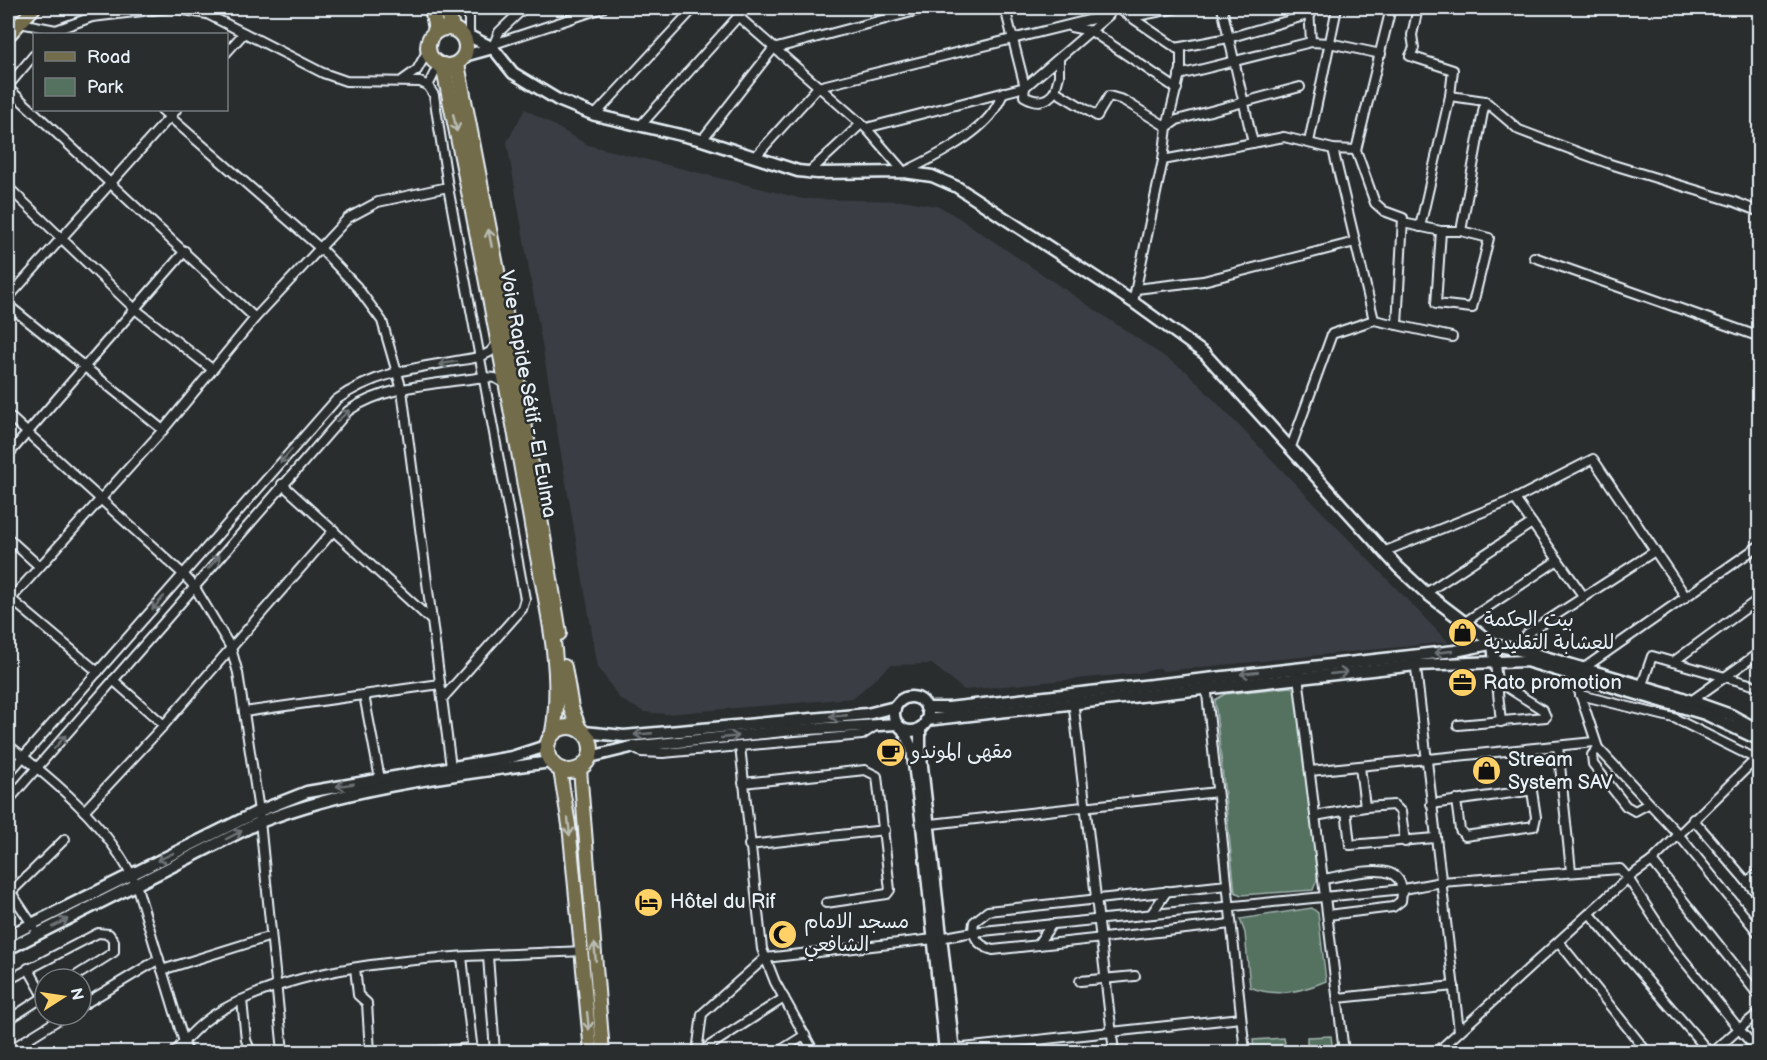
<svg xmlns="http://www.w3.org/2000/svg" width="1767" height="1060" viewBox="0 0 1767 1060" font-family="'Balsamiq Sans','Playpen Sans Arabic',sans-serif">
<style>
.built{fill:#3a3e44}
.green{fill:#557160;stroke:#9eb1ac;stroke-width:1.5}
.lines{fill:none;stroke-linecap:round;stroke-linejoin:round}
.street-casing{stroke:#e8f1f8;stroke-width:12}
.secondary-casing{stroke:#e8f1f8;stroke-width:15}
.primary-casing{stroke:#e8f1f8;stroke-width:16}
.highway-casing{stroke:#e8f1f8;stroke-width:18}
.street{stroke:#2a2d2e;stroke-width:8}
.secondary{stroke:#2a2d2e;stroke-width:10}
.primary{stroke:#736c4b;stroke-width:12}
.highway{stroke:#736c4b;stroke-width:14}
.oneway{stroke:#b9bcb3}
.oneway2{stroke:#6c7275}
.labels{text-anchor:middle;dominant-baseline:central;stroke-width:5;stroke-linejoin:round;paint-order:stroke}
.street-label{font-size:20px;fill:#e8f1f8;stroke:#2a2d2e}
.poi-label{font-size:20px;fill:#e8f1f8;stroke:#2a2d2e;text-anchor:start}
</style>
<rect width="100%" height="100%" fill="#2a2d2e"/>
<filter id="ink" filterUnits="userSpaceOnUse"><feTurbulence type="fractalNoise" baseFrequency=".0167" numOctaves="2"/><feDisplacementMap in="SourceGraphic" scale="12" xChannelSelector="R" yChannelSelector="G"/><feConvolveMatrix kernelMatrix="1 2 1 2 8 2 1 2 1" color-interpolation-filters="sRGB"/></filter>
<g filter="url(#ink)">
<path class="built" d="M525,109l63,36 215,54 105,2 32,6 19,11 228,154 261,270 -285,29 -3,-3 -22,5 -174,17 -32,-26 -41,1 -38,33 -187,16 -22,-2 -24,-13 -22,-32 -91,-525z"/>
<g class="green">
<path d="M1291,687l7,5 20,185 -5,13 -72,5 -6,-3 -20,-192 10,-6z"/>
<path d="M1312,908l6,5 8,68c-25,11 -51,17 -76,6l-5,-54 -5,-14z"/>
<path d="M1331,1036l2,16h-9l-17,-8v-7z"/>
<path d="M1284,1038l1,5 -17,9h-14l-1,-12z"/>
</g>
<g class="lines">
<defs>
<g id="street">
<path d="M173,8l34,6 116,59 23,8 74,1 8,4 6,9 14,92 -70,15 -30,16 -93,100"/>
<path d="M469,8v26"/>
<path d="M737,8l3,10 126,110 38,44c27,-13 71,-35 89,-60 4,-6 8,-14 11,-20"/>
<path d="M1222,8l31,135"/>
<path d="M1309,8l2,34"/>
<path d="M1391,8l-35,142 19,53 9,8 19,7 -6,107"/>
<path d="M1418,8l-6,27 2,13 -4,8 43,14 -3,26 35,5 34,29 91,34 125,38 25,10"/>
<path d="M1109,15l-84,72 -1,9c12,7 23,7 31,-5l42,25 12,-20 14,4 44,27 14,-58v-18l-62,-42"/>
<path d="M1132,17l45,-9"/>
<path d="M20,23l36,7 36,-13 77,-9"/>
<path d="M1071,27l20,4 86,58"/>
<path d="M494,44l5,-12 25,-24"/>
<path d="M493,48l1,-4 109,-36"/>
<path d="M1176,48l52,-10 83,-24"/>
<path d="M226,53l18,-20"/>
<path d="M1179,75l132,-33 18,1 52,11"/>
<path d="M403,80l14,-10 11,-20"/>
<path d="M8,86l26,-31"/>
<path d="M428,86l11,-22"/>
<path d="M8,88l247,230 -92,112 -155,172"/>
<path d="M1055,91l4,-15v-17"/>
<path d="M162,110l158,138 37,39 25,34 20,69 49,377"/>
<path d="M595,115l99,-107"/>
<path d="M640,126l104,-116 6,-2"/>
<path d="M866,128l159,-41 -20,-79"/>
<path d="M702,140l71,-91 154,-41"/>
<path d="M1309,142l28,-134"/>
<path d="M1333,149l41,171"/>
<path d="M755,157l63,-70 287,-71"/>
<path d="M1163,160l121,-23 49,12 23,1"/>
<path d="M808,173l52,-48"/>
<path d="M8,187l127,122 77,60"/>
<path d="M1403,223l38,8 -5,73 36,4 17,-70 -28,-7 24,-130"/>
<path d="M1420,227l30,-131"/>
<path d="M1441,231h20"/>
<path d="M1534,257l226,80"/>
<path d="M1136,289l67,-8 152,-39"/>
<path d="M8,298l168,-188"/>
<path d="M1133,302l30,-142 4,-33 10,-7 123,-33"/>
<path d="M8,305l155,125"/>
<path d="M8,415l175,159 11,12 37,62 7,25 21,138 24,241"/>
<path d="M1291,447l41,-113 42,-14 78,17"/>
<path d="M8,455l177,-204"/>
<path d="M282,484l148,135"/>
<path d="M1515,499l69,98"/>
<path d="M8,538l31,28"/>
<path d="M1383,552l132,-53 78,-40 93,138"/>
<path d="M1426,593l106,-70"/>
<path d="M11,599l87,73"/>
<path d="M1465,622l93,-62"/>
<path d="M1516,649l12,-16 127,-82"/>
<path d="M1415,660l44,371"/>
<path d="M1673,662l87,-64"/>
<path d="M1495,663l6,59"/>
<path d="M1584,668l176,-123"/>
<path d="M1573,673l25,75 80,86 82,101"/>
<path d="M1298,676l46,376"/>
<path d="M113,680l51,45"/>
<path d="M1206,684l39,368"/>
<path d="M1642,685l10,-29 108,31"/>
<path d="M364,695l16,84"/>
<path d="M1580,695l94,23 84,42"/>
<path d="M442,699l80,-90 3,-10 -77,-412"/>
<path d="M1073,700l41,352"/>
<path d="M1691,701l69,-49"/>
<path d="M244,712l196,-28"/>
<path d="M1458,725l88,-8 -3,-7 -46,-29"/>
<path d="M8,745c51,39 100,81 128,139l51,168"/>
<path d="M740,746l22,203 13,33 39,70"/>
<path d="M1558,746l13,125"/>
<path d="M633,748l8,4 22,1 199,-18 15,-10"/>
<path d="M1598,748l-6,7 1,9 33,42 9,5 13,-7"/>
<path d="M1760,755l-108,106 -24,17 45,69 66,82 21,-17"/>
<path d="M1360,767l5,40"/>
<path d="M1310,771l284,-29"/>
<path d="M8,774l328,-374c42,-31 94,-34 144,-43l10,-5 9,-10"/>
<path d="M743,783l122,-13 12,6 13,114 -3,4 -61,9"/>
<path d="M8,801l340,-390c37,-26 91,-27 136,-34l11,1 13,7"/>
<path d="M1431,804l96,-13h5l4,26 -2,9 -69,10 -5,-6 -4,-30"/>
<path d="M1346,810l4,35 85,-7"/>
<path d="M84,811l80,-86 170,-195"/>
<path d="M1315,816l50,-9 29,-2 7,7 4,30"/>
<path d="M1693,819l54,63 13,-11"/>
<path d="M931,824l286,-32"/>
<path d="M749,845l136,-15"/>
<path d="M1652,861l108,136"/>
<path d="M1323,879c28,-4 87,-25 78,22l-8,6 -65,8"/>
<path d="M1747,882l13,15"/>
<path d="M1227,885l-239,26 -14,11c-3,15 5,24 19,28l238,-26"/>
<path d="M8,888l26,39"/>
<path d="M8,895l57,-56"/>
<path d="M1152,913l15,-22"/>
<path d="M1590,914l119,138"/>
<path d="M1559,942l88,110"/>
<path d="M1037,945l15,-21"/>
<path d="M488,956l7,96"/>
<path d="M462,957l11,95"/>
<path d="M28,968l17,30"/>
<path d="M355,968l3,27 9,8 3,49"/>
<path d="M162,970l109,-34"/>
<path d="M8,980l90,-47 11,1 5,7v11l-43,27"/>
<path d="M1080,981l55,-5"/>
<path d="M1338,998l116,-12"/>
<path d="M242,1000l4,40 5,12"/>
<path d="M81,1006l78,-47"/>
<path d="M8,1020l37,-24"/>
<path d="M954,1049l287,-31"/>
<path d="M8,1051l58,-36"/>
<path d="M175,1052c13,-16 28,-32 47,-42 99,-56 248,-53 360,-59"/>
<path d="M424,1052l48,-4"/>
<path d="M697,1052l5,-38 63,-56 169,-19 39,-7 431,-43 37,-7 179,-13 8,9 -191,174"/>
<path d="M700,1052l84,-54"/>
<path d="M778,1052l27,-17"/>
<path d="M1713,1052l26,-23 20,23"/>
</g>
<g id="secondary">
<path d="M457,30l36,18 20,25 45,27 37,15 107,25 96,31 19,2 87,-1 28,4 25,11 176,115 72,52 193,213 28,26 67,51 2,19"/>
<path d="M464,56l29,-8"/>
<circle cx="911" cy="714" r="17"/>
<path d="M926,708h22l507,-57 35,-7 38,8 152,45 51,18 29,16"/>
<path d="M926,720l490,-55 110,-4 179,53 55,26"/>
<path d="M920,728v20l34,304"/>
<path d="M903,729l9,20 10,76 23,227"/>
<path d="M584,732l40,4 243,-22 28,-7"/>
<path d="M590,757l41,-10 162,-17 104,-6"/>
<path d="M8,936l251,-125 48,-19 205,-35 34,-11"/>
<path d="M8,949l252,-127c92,-36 193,-47 290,-60"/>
</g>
<g id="primary">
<path d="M8,36l26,-28"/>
<path d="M580,769l23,283"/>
<path d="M560,770l9,55 22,227"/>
</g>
<g id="highway">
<path d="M432,8l4,22"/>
<path d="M446,8l6,19"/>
<circle cx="447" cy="47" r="19"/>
<path d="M457,64l53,274 49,295"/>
<path d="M443,65c32,153 62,306 89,460 11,65 33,142 21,207"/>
<path d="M564,667l7,41 8,21"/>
<circle cx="569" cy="749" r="22"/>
</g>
</defs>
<use href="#street" class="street-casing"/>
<use href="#secondary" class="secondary-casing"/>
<use href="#primary" class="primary-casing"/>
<use href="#highway" class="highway-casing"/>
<use href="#street" class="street"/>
<use href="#secondary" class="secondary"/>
<use href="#primary" class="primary"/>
<use href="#highway" class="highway"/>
</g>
<defs><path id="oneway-shaft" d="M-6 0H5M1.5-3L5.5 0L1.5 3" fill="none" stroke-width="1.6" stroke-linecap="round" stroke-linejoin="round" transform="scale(1.5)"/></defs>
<g class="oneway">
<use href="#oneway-shaft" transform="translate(455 123) rotate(78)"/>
<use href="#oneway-shaft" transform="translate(490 238) rotate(-101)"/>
<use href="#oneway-shaft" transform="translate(569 827) rotate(84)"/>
<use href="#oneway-shaft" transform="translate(595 952) rotate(-95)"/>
<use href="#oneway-shaft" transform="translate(588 1021) rotate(84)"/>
</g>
<g class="oneway2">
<use href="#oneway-shaft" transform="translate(448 363) rotate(170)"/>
<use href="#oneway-shaft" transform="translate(343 416) rotate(-42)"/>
<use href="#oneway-shaft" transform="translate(286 456) rotate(131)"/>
<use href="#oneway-shaft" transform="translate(214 562) rotate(-49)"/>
<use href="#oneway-shaft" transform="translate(158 603) rotate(131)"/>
<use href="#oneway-shaft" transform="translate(1443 652) rotate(174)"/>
<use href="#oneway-shaft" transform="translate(1249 673) rotate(173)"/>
<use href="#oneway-shaft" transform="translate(1339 673) rotate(-6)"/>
<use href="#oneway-shaft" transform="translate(838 716) rotate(175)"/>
<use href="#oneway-shaft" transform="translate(643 734) rotate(175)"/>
<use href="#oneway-shaft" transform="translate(730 737) rotate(-6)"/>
<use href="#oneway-shaft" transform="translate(60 742) rotate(-49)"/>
<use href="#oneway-shaft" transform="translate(345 785) rotate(171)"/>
<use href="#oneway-shaft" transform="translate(234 835) rotate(-27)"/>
<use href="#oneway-shaft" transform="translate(165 857) rotate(154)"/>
<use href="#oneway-shaft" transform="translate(60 923) rotate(-27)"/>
</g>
</g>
<defs>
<symbol id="shop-disc" viewBox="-11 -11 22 22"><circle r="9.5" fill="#ffd166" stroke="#2a2d2e"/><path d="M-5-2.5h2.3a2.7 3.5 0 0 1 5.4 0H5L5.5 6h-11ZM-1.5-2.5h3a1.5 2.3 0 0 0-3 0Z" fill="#111"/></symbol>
<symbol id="office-disc" viewBox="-11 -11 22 22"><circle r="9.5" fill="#ffd166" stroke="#2a2d2e"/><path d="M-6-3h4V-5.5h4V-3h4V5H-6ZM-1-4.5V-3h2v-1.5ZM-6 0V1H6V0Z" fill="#111"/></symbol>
<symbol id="cafe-disc" viewBox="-11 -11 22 22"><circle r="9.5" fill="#ffd166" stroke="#2a2d2e"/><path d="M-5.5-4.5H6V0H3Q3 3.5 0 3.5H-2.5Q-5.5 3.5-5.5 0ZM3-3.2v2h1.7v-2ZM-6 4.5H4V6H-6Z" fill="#111"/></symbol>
<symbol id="hotel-disc" viewBox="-11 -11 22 22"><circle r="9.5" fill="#ffd166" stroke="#2a2d2e"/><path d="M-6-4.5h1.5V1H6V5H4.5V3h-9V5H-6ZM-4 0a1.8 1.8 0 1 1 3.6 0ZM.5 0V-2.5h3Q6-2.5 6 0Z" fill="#111"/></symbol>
<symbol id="mosque-disc" viewBox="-11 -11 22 22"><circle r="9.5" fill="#ffd166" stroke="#2a2d2e"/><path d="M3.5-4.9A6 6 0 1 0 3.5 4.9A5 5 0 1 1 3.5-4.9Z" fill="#111"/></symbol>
</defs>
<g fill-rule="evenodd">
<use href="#shop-disc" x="1446" y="616" width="33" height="33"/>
<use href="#office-disc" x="1446" y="666" width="33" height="33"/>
<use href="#cafe-disc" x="874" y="736" width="33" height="33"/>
<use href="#shop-disc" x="1470" y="754" width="33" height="33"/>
<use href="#hotel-disc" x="632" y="886" width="33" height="33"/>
<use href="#mosque-disc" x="766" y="918" width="33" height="33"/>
</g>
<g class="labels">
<g class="street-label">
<text transform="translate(528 394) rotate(80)">Voie Rapide Sétif - El Eulma</text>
</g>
<g class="poi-label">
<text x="1484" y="620">بيت الحكمة<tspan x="1484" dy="23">للعشابة التقليدية</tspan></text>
<text x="1483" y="683">Rato promotion</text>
<text x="911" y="752">مقهى الموندو</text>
<text x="1508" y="760">Stream<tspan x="1508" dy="23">System SAV</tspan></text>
<text x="670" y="902">Hôtel du Rif</text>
<text x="804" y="922">مسجد الامام<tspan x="804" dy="23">الشافعي</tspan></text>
</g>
</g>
<rect width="1767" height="1060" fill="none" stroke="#2a2d2e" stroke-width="30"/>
<rect x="15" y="15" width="1737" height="1030" fill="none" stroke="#e8f1f8" stroke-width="2" filter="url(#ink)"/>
<rect x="33" y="33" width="195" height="78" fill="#2a2d2e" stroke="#767b7f" stroke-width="1.5"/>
<rect x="45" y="52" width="30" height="9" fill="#736c4b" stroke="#767b7f" stroke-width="1.5"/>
<text x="87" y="63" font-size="18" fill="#e8f1f8">Road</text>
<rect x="45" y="78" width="30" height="18" fill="#557160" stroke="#767b7f" stroke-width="1.5"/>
<text x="87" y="93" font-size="18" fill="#e8f1f8">Park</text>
<g transform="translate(63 997) rotate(78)"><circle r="28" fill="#2a2d2e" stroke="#767b7f" stroke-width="1.5"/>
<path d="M0-4.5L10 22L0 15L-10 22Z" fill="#ffd166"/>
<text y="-9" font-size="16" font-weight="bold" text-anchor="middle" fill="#e8f1f8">N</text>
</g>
</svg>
